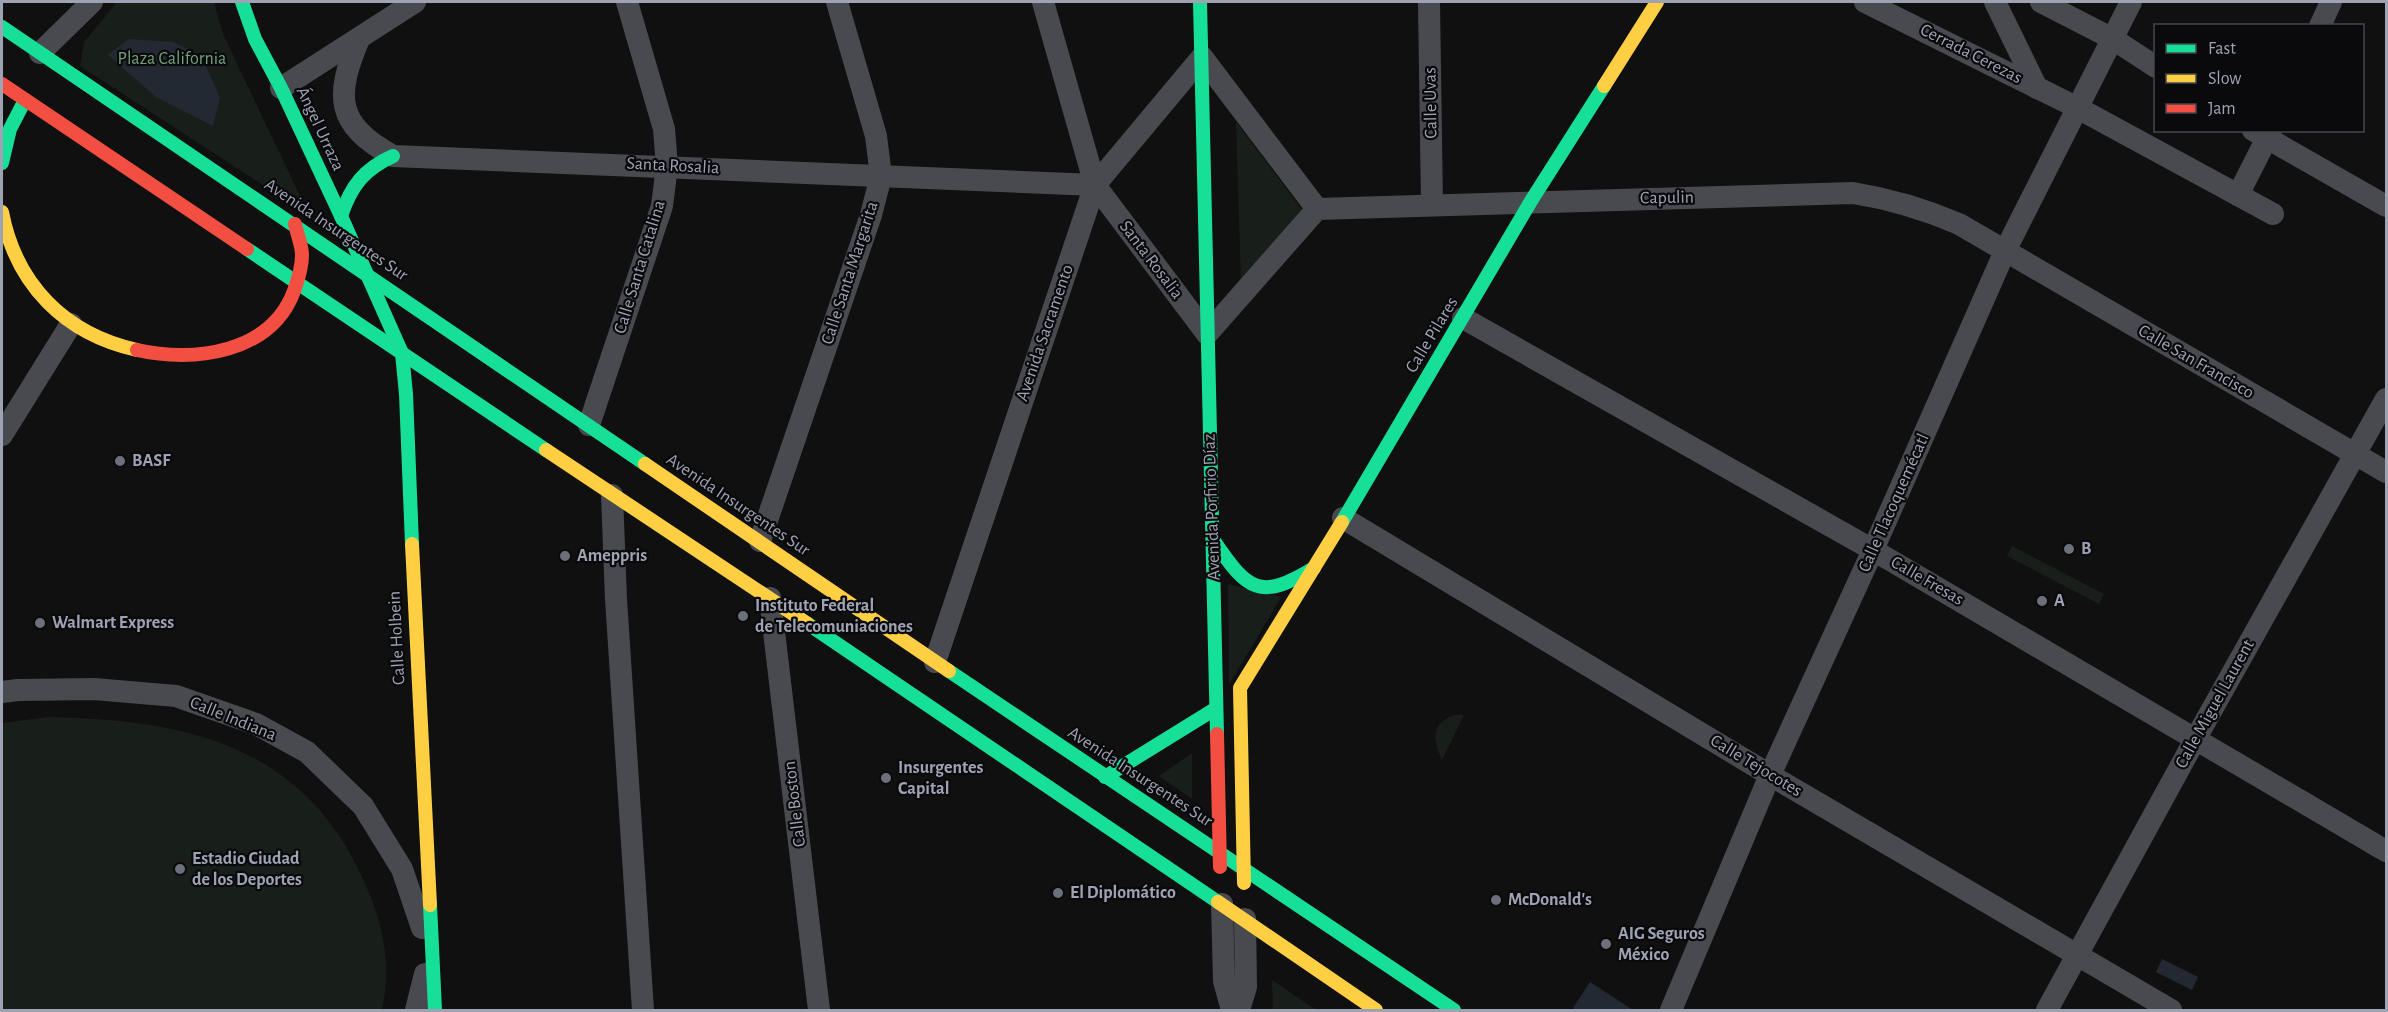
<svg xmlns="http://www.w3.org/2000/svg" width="2388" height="1012" viewBox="0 0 2388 1012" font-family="'Alegreya Sans',sans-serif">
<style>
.green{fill:#181f1a}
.water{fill:#232932}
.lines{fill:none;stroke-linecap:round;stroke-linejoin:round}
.street{stroke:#494a50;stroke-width:22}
.fast{stroke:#16e098;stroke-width:14}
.slow{stroke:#ffcf43;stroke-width:14}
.jam{stroke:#f24e42;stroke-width:14}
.poi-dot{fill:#6c707a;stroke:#0a0a0c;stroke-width:2}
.labels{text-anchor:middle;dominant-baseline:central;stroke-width:4.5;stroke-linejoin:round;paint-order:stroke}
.street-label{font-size:18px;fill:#9ea3b3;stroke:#0a0a0c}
.park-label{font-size:18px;fill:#73a17a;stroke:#0a0a0c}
.poi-label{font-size:18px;font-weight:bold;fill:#9ea3b3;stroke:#0a0a0c;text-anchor:start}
</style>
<rect width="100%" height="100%" fill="#101010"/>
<g class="green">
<path d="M117,2h97l9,32 86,181 -229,-149 4,-24z"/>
<path d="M1236,122l66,88 -61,70z"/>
<path d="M2012,546l92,48 -5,10 -92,-48z"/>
<path d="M1228,584l53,13 -52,88z"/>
<path d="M1455,715h9l-22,45c-9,-20 -12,-37 13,-45z"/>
<path d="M49,717c136,3 253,27 314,162 20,44 29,83 19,131h-380v-287z"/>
<path d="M1192,753v46l-33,-23z"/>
<path d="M1272,980l44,30h-43z"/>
</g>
<g class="water">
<path d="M129,39l44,3 17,8 14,12 16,36 -7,28 -57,-29 -48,-42z"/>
<path d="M2162,959l36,18 -6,13 -36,-18z"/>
<path d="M1590,982l43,28h-57l-3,-2z"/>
</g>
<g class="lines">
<g class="street">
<path d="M1429,2l3,203"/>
<path d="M1865,2l211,105 197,107"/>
<path d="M1995,2l42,86"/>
<path d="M2041,2l72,37 43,28"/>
<path d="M2320,26l11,-24"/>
<path d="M359,39c-24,57 -24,85 34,117l702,29"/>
<path d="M40,53l52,-51"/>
<path d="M281,88l134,-86"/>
<path d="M2253,130l133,76"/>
<path d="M1095,185l112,149 110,-125 536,-16c38,6 71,16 106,31l427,248"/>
<path d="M1095,185l107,-128 115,152"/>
<path d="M2238,195l33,-65"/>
<path d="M1463,318l410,232 513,301"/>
<path d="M589,425l73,-219 5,-40 -3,-37 -37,-127"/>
<path d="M2,435l69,-111"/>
<path d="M612,495l4,104 27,411"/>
<path d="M1343,518l427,257 401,235"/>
<path d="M760,541l111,-326 10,-39 -5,-40 -39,-134"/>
<path d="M770,598l49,412"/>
<path d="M935,662l160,-477 -52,-183"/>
<path d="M2,692l16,-2 76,-1 82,7 80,28 51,28 56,54 39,63 20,59"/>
<path d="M1222,904l2,77 8,29"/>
<path d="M416,1010l9,-36"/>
<path d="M1239,1010l7,-23 -1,-68"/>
<path d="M1671,1010l99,-235 103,-225 132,-299 126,-249"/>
<path d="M2047,1010l149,-272 190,-339"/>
</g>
<g class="fast">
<path d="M242,2l13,37 26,49 60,128 61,137 4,41 6,150"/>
<path d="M1200,2l17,732"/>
<path d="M2,27l643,437"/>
<path d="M2,163l8,-34 15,-29"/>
<path d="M341,216c10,-30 23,-47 52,-60"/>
<path d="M247,249l299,201"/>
<path d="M1342,522l189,-321 73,-115"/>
<path d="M1214,541c34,50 46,60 100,27"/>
<path d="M808,624l410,278"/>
<path d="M949,671l505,339"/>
<path d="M1105,777l110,-68"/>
<path d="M430,905l5,105"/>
</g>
<g class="slow">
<path d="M1604,86l53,-84"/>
<path d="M2,212c14,73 63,122 135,138"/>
<path d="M546,450l262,174"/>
<path d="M645,464l304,207"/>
<path d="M412,544l18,361"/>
<path d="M1244,883l-4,-195 102,-166"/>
<path d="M1218,902l158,108"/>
</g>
<g class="jam">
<path d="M2,84l245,165"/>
<path d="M137,350c57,13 134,3 157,-59 4,-11 8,-24 8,-36 0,-10 -5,-21 -7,-31"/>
<path d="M1217,734l3,133"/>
</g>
</g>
<g class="poi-dot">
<circle cx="120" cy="461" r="6"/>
<circle cx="2069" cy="549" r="6"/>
<circle cx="565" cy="556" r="6"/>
<circle cx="2042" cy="601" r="6"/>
<circle cx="743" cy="616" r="6"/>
<circle cx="40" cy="623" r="6"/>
<circle cx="886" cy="778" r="6"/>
<circle cx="180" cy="869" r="6"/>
<circle cx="1058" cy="893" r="6"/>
<circle cx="1496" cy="900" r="6"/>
<circle cx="1606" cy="944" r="6"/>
</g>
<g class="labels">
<g class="street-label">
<text transform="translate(1971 54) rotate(27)">Cerrada Cerezas</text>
<text transform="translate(1431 103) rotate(-91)">Calle Uvas</text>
<text transform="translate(320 129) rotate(65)">Ángel Urraza</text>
<text transform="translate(673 166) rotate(3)">Santa Rosalia</text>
<text transform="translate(1667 198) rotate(-1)">Capulin</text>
<text transform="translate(336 230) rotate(34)">Avenida Insurgentes Sur</text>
<text transform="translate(1151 260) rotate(53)">Santa Rosalia</text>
<text transform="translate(640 267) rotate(-73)">Calle Santa Catalina</text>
<text transform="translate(850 273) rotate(-72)">Calle Santa Margarita</text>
<text transform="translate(1045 333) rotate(-71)">Avenida Sacramento</text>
<text transform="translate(1432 335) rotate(-59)">Calle Pilares</text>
<text transform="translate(2196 362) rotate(30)">Calle San Francisco</text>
<text transform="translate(1894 503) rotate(-66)">Calle Tlacoquemécatl</text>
<text transform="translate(738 505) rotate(34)">Avenida Insurgentes Sur</text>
<text transform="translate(1212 507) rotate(-92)">Avenida Porfirio Díaz</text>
<text transform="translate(1927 581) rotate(30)">Calle Fresas</text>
<text transform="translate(397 638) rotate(-93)">Calle Holbein</text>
<text transform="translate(2215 704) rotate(-61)">Calle Miguel Laurent</text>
<text transform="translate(233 719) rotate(22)">Calle Indiana</text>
<text transform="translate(1756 766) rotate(31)">Calle Tejocotes</text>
<text transform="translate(1140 777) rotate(33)">Avenida Insurgentes Sur</text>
<text transform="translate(795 804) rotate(-97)">Calle Boston</text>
</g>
<g class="park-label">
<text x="172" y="59">Plaza California</text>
</g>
<g class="poi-label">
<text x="132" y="461">BASF</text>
<text x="2081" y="549">B</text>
<text x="577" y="556">Ameppris</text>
<text x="2054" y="601">A</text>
<text x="755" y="606">Instituto Federal<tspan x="755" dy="21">de Telecomuniaciones</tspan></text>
<text x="52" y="623">Walmart Express</text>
<text x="898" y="768">Insurgentes<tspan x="898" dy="21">Capital</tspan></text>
<text x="192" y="859">Estadio Ciudad<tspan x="192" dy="21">de los Deportes</tspan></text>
<text x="1070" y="893">El Diplomático</text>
<text x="1508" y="900">McDonald's</text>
<text x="1618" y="934">AIG Seguros<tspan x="1618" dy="21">México</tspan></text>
</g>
</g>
<rect width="2388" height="1012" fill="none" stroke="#9ea3b3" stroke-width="6"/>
<rect x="2154" y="24" width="210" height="108" fill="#0a0a0c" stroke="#45474f" stroke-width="1.5"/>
<rect x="2166" y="44" width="30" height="9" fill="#16e098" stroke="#45474f" stroke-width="1.5"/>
<text x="2208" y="54" font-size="18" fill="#9ea3b3">Fast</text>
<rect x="2166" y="74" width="30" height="9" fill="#ffcf43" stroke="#45474f" stroke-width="1.5"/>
<text x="2208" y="84" font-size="18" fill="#9ea3b3">Slow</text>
<rect x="2166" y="104" width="30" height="9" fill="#f24e42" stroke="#45474f" stroke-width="1.5"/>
<text x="2208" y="114" font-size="18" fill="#9ea3b3">Jam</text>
</svg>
